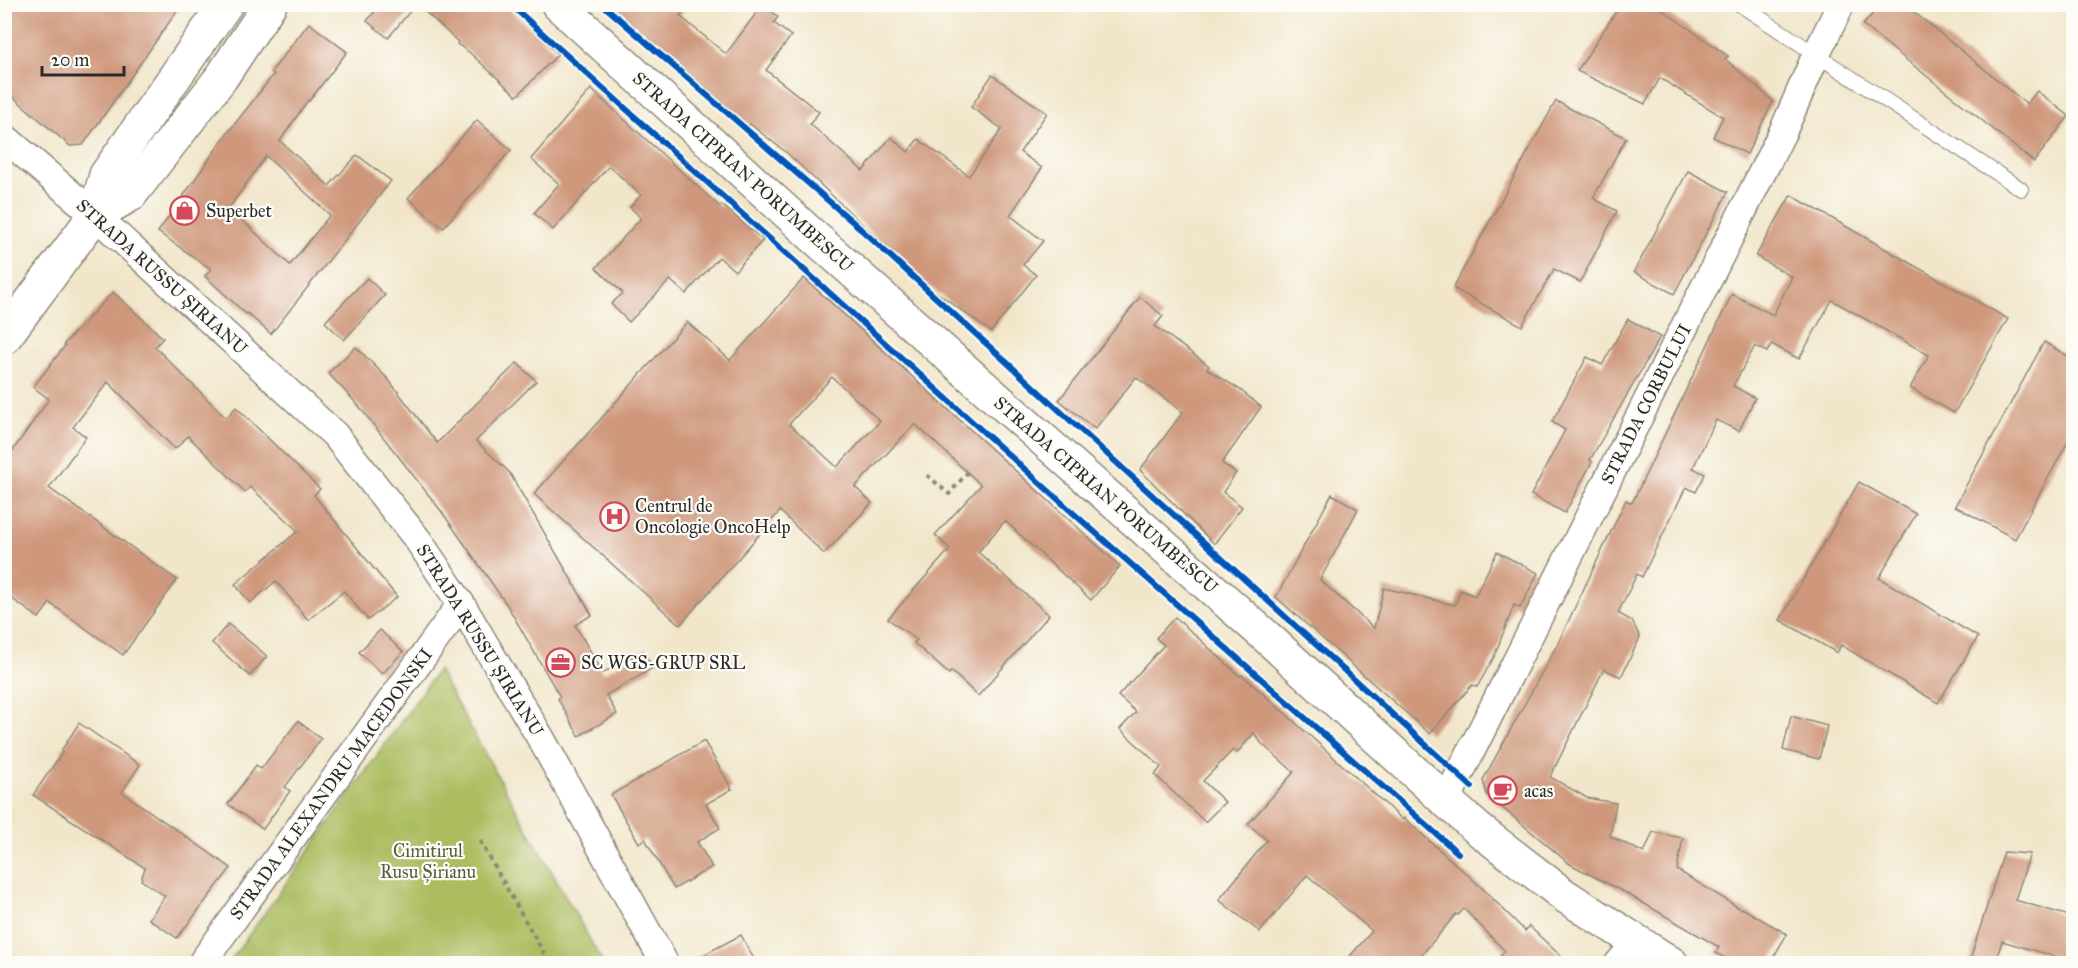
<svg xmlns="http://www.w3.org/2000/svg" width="2078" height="968" viewBox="0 0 2078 968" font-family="'IM FELL Great Primer',serif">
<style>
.green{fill:#acbd61;stroke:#6c7446;stroke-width:1.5}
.building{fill:#cf987c;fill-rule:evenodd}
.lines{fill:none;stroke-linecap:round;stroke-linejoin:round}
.service-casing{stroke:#8e887a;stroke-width:16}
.minor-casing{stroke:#8e887a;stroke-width:30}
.tertiary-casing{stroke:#8e887a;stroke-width:36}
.secondary-casing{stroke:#8e887a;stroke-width:36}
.path{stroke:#8e887a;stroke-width:4;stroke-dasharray:4.5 4.5;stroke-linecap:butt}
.service{stroke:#fff;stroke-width:14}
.minor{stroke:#fff;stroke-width:27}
.tertiary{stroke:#fff;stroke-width:33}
.secondary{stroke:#fff;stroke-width:33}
.cycleway-casing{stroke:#fdfcf7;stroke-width:10}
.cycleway{stroke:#0057b8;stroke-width:6}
.labels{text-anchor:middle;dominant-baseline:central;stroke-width:4.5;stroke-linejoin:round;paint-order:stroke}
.street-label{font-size:18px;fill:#2b2b2b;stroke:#fdfcf7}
.poi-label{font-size:18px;fill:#2b2b2b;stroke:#fdfcf7;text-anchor:start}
.park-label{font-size:18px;fill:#585e3e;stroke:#fdfcf7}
</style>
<rect width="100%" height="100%" fill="#fdfcf7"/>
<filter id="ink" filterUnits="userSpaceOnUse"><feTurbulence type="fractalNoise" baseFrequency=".0167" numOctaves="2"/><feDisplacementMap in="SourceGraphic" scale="12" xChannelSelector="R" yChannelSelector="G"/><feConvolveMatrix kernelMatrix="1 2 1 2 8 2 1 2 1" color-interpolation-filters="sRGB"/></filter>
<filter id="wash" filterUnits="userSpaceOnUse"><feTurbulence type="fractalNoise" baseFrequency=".008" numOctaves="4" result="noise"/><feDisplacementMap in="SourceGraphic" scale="24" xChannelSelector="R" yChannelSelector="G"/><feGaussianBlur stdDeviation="1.35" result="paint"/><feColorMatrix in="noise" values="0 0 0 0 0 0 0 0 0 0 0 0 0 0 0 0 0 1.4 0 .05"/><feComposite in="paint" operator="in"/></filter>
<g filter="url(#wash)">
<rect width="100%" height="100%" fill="#f1e6ca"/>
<path class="green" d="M438,670l165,293h-374z"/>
<g id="blocks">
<g class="building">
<path d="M4,4h178l-99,141 -13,1 -66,-57z"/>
<path d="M381,4h35l-28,34 -21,-17z"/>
<path d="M417,4h87l54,50 -41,42 -48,-44 -12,-8 1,-2z"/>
<path d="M609,4h79l-8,12 46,38 37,-50 15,13 -4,6 17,13 -25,34 53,42 -9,12 53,47 28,-34 17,15 10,-13 51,37 33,-47 -31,-22 21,-32 55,38 -27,39 22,16 -32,47 33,26 -20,24 13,10 -45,57 -64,-47 -140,-132 -37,-29 -1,2z"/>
<path d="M1621,4h33l74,52 -3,3 48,42 -26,53 -34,-17 10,-20 -63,-39 -15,26 -68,-33z"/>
<path d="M1881,4h23l123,100 10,-13 32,25 -35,46 -171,-137z"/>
<path d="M309,23l38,29 -38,49 -1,-1 -28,41 49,45 28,-31 34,26 -120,153 -24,-21 -1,1 -41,-38 6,-7 -53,-37 68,-97 48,-61 -3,-2zM266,156l64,59 -40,50 -61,-57z"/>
<path d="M591,89l129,118 2,-2 41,35 -28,31 -16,-14 -33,37 -16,-14 -41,42 -18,-18 12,-11 -27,-25 45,-50 -11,-11 11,-12 -32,-29 -56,64 -19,-17 25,-29 -28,-25z"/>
<path d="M1556,101l70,37 -33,60 24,13 -37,71 -26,-13 -32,57 -69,-38z"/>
<path d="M477,120l34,30 -68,78 -35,-30z"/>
<path d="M1688,171l40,21 -54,102 -40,-22z"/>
<path d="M1791,195l217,124 -54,94 -44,-25 19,-33 -97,-55 -33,59 -27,-15 -5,8 -12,-6 -22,40 22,12 -16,33 -23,-11 -23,48 12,6 -9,18 -10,-5 -44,90 -5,-3 -19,39 14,8 8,16 -19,40 -17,-8 -54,108 37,21 29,5 -6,33 34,17 9,-21 30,6 -6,32 64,39 1,-1 45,26 -17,29h-36l-18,-10 3,-6 -95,-55 -54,-28 -83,-69 -4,-15 74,-135 69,-145 6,3 100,-209 41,21 19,-38 -36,-21z"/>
<path d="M367,278l18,17 -41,45 -19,-18z"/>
<path d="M804,278l316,288 -29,34 -86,-79 -27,31 71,63 -71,81 -27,-25 -2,3 -35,-31 3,-3 -29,-21 62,-70 -15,-14 46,-50 -66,-61 -60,63 17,16 -48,51 -44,-43 -100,114 -146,-131 153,-172 43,38zM832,377l48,44 -43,46 -48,-43z"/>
<path d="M113,292l50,46 -8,9 71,71 10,-11 84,82 -6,6 83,102 -29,23 -24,-29 -36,29 -32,-39 -26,22 -15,-19 63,-53 -48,-44 -5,5 -57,-56 -13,13 -67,-67 -35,45 13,10 -37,51 128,92 -54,75 -73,-52 -11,15 -35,-25v-130l45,-64 -16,-12 32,-41 -1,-2z"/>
<path d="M1140,297l23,19 -8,10 54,40 -2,3 32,20 22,18 -39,56 14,10 -13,19 19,15 -28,37 -74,-74 43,-58 -47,-35 -41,52 -36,-29z"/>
<path d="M1628,319l32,18 -70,123 2,2 -27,51 -34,-18 34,-65 -13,-8 35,-65 15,8z"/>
<path d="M2044,342l29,17v73l-58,107 -60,-33z"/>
<path d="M356,347l32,32 49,64 80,-80 19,18 -60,60 33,31 83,143 -17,10 28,48 40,-22 10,17 -47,27 11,19 -38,22 -21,-37 2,-2 -53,-92 -65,-93 -84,-107 -30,-32z"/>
<path d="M1859,482l57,32 -37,64 99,59 -40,66 -97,-58 -4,8 -57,-33z"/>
<path d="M1332,494l26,15 -38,71 54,48 10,-40 71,17 6,-15 14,6 22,-44 41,21 -18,35 -6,-3 -20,52 -17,30 -5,-2 -42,49 -154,-137z"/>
<path d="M1175,617l65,59 2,-1 45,40 116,105 1,-2 76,68 45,45 4,-5 39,37h-74l11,-12 -41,-42 -6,6 -2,-1 -41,49h-71l28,-32 -65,-56 -47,57 -41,-32 48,-60 -19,-16 46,-52 -32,-28 -8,-11 -17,20 -4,-3 -30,31 22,21 -20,20 -50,-47 6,-8 -41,-38 16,-17 -18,-16 46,-51 -8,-7z"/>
<path d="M228,624l39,32 -17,20 -38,-33z"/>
<path d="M380,630l23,22 -21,22 -23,-22z"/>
<path d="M1791,716l36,10 -8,33 -36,-9z"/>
<path d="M298,721l23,18 -36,48 5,4 -27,38 -35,-25 28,-39 5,4z"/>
<path d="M79,723l61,42 -18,27 109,76 -54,70 -28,-19 16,-23 -24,-16 4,-12 -112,-73 29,-42 -1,-2z"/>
<path d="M704,741l28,48 -26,15 14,24 -23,14 15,25 -38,22 -29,-50 -6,4 -28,-48z"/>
<path d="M2004,852l26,2 -15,46 58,17v45l-71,-21 -7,22h-26z"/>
<path d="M741,935l15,28h-68z"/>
</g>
</g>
</g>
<g filter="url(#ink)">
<use href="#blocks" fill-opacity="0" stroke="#8e887a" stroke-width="1.5"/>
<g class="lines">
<defs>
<path id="service" d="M1739,4l282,185"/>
<g id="minor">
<path d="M4,137l91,78 240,220 83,105 43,64 82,138 122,222"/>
<path d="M1446,801l338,-672 32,-74 25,-51"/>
<path d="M201,964l260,-360"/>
<path d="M1618,964l18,-21"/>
</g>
<path id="tertiary" d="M558,4l255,232 457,404 176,161 32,28 87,67 107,68"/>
<g id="secondary">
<path d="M95,215l35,-20 91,-117 49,-74"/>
<path d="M4,338l91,-123 11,-40 120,-171"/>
</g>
</defs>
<use href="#service" class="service-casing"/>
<use href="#minor" class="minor-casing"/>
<use href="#tertiary" class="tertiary-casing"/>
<use href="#secondary" class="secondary-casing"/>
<g class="path">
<path d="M927,475l22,19 19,-22"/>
<path d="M480,841l70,123"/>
</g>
<use href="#service" class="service"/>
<use href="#minor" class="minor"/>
<use href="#tertiary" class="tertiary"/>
<use href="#secondary" class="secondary"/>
<defs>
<g id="cycleway">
<path d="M510,4l562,508 386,341"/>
<path d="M602,4l252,219 618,564"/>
</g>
</defs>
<use href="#cycleway" class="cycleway-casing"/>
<use href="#cycleway" class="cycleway"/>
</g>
</g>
<defs>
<symbol id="shop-ring" viewBox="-11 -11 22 22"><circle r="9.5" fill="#fdfcf7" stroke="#d1495b" stroke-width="1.5"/><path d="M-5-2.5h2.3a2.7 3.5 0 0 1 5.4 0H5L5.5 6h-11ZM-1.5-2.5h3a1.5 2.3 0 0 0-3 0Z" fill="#d1495b"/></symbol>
<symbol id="hospital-ring" viewBox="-11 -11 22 22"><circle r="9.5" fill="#fdfcf7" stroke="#d1495b" stroke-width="1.5"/><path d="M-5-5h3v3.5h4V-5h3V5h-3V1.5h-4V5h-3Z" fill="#d1495b"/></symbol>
<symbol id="office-ring" viewBox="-11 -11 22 22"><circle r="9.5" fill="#fdfcf7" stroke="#d1495b" stroke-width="1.5"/><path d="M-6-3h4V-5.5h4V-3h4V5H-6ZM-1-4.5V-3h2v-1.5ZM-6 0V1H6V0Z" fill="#d1495b"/></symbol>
<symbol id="cafe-ring" viewBox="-11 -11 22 22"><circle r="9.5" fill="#fdfcf7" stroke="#d1495b" stroke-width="1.5"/><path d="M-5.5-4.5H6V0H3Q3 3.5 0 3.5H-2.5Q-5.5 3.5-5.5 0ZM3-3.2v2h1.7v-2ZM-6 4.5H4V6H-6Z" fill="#d1495b"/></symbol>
</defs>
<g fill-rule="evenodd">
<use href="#shop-ring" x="168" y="194" width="33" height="33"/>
<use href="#hospital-ring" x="598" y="500" width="33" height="33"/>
<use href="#office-ring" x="544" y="646" width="33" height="33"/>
<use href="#cafe-ring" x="1486" y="774" width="33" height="33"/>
</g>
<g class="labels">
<g class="street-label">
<text transform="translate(743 172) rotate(42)">STRADA CIPRIAN PORUMBESCU</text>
<text transform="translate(162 277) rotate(42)">STRADA RUSSU ȘIRIANU</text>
<text transform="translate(1646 404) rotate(-63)">STRADA CORBULUI</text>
<text transform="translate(1106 495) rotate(41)">STRADA CIPRIAN PORUMBESCU</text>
<text transform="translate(480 640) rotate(58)">STRADA RUSSU ȘIRIANU</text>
<text transform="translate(331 784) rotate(-54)">STRADA ALEXANDRU MACEDONSKI</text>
</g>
<g class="poi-label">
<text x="206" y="211">Superbet</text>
<text x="635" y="506">Centrul de<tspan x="635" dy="21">Oncologie OncoHelp</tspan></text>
<text x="581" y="663">SC WGS-GRUP SRL</text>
<text x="1524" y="791">acas</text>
</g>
<g class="park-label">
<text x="428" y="851">Cimitirul<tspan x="428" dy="21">Rusu Șirianu</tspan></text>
</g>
</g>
<rect width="2078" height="968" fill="none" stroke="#fdfcf7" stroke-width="24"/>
<path d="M42 66v9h82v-9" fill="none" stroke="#2b2b2b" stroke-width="3"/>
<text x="51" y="66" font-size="18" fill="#2b2b2b" stroke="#fdfcf7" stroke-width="4.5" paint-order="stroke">20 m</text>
</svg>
